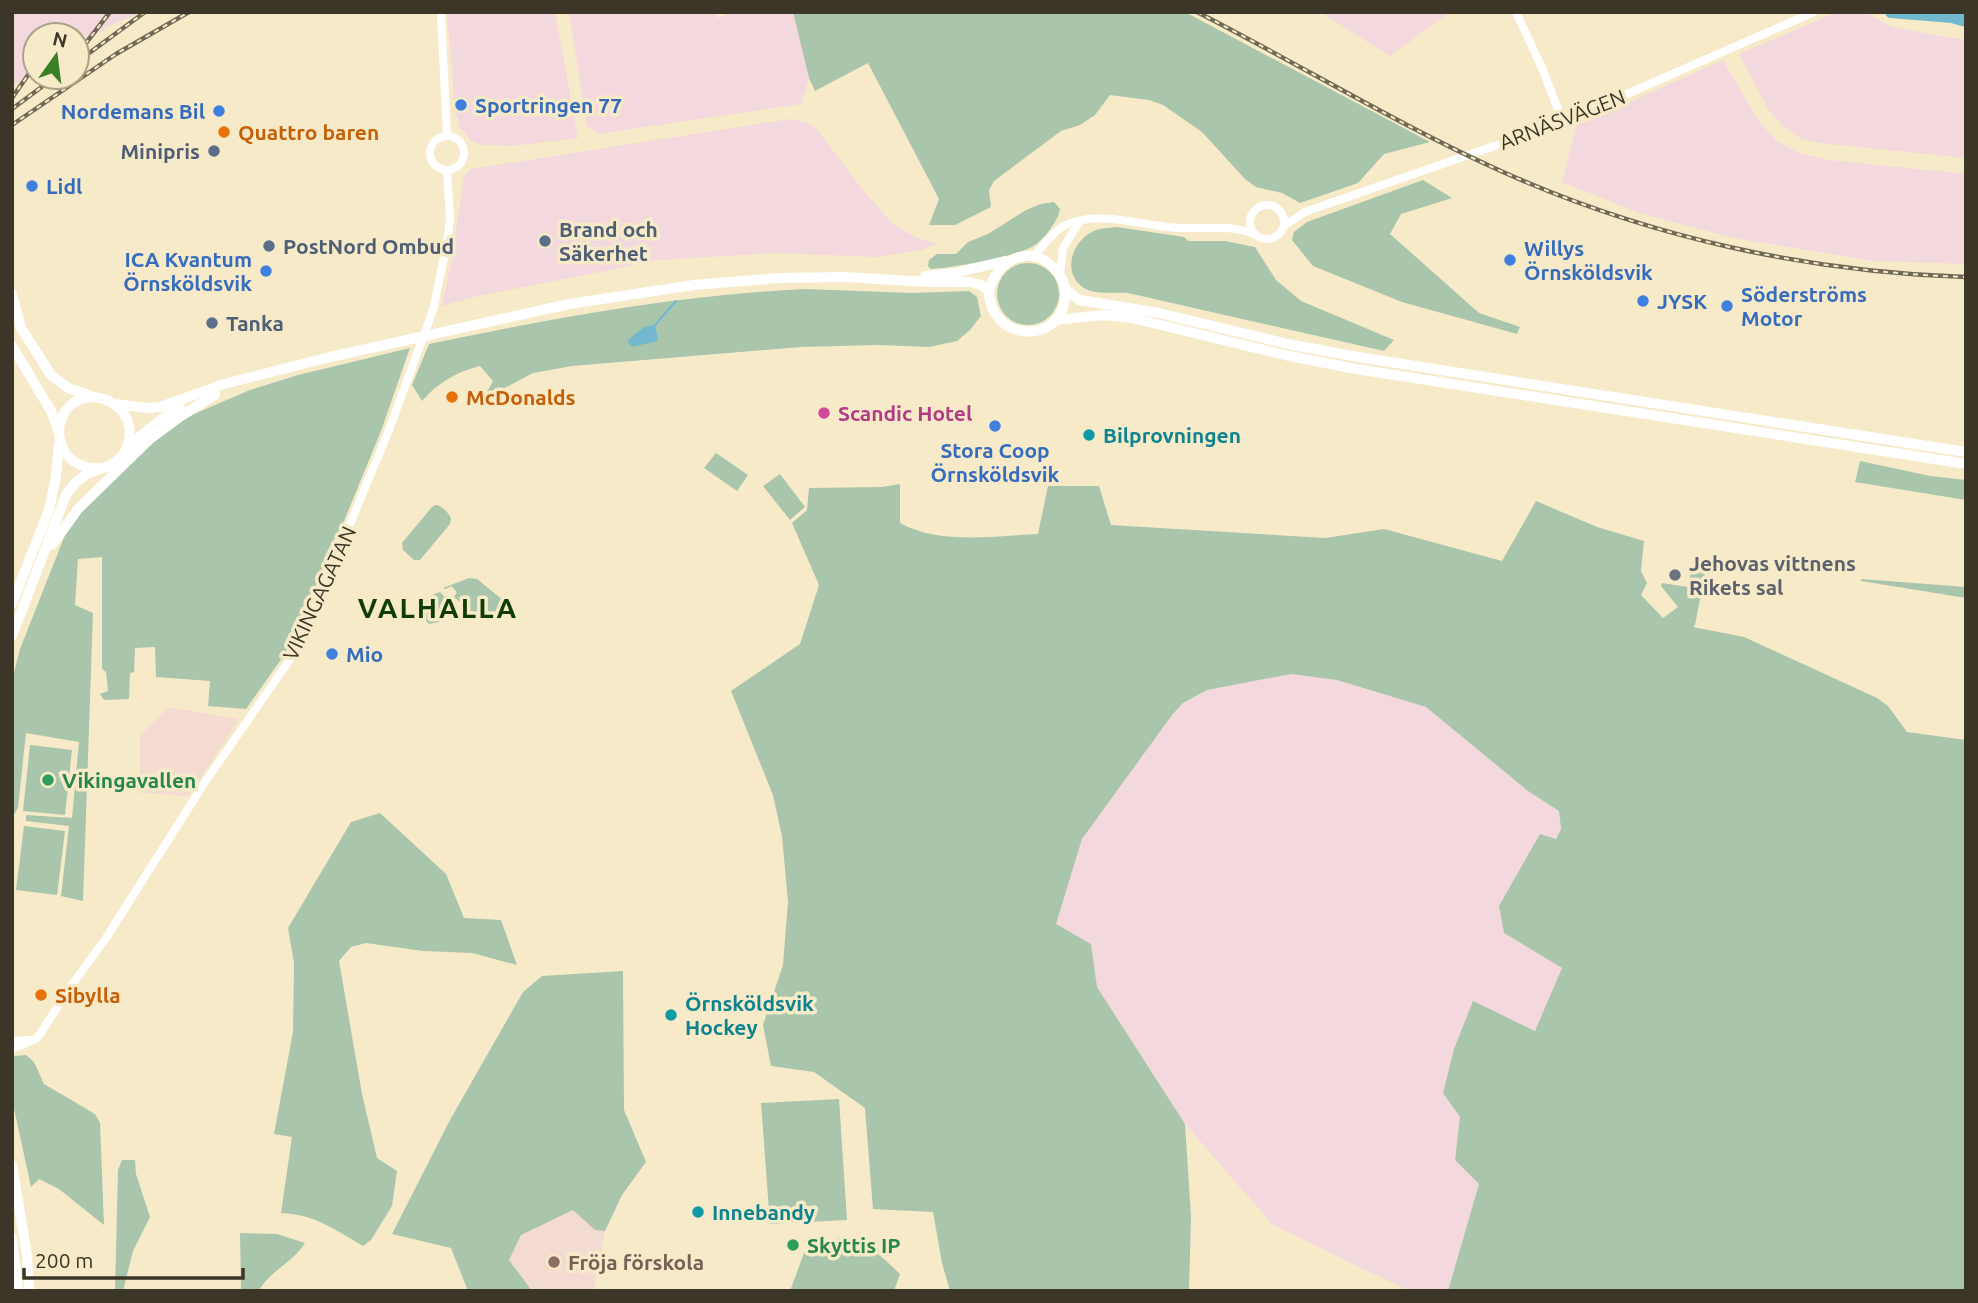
<svg xmlns="http://www.w3.org/2000/svg" width="1978" height="1303" viewBox="0 0 1978 1303" font-family="Ubuntu,sans-serif">
<style>
.industrial{fill:#f3d9dd}
.education{fill:#f3dbd1}
.green{fill:#a9c5ab}
.water{fill:#72b8cf}
.lines{fill:none;stroke-linecap:round;stroke-linejoin:round}
.stream{stroke:#72b8cf;stroke-width:2}
.river{stroke:#72b8cf;stroke-width:12}
.minor{stroke:#fff;stroke-width:8}
.major{stroke:#fff;stroke-width:10}
.highway{stroke:#fff;stroke-width:10}
.rail-casing{stroke:#706955;stroke-width:4.5}
.rail{stroke:#f7eac8;stroke-width:2;stroke-dasharray:5;stroke-linecap:butt}
.shop-dot{fill:#3f7fe0;stroke:#f7eac8;stroke-width:2.5}
.food-dot{fill:#e8710a;stroke:#f7eac8;stroke-width:2.5}
.service-dot{fill:#5c6f8a;stroke:#f7eac8;stroke-width:2.5}
.hotel-dot{fill:#d1479c;stroke:#f7eac8;stroke-width:2.5}
.culture-dot{fill:#0f9aa8;stroke:#f7eac8;stroke-width:2.5}
.worship-dot{fill:#6b7280;stroke:#f7eac8;stroke-width:2.5}
.leisure-dot{fill:#2e9e5b;stroke:#f7eac8;stroke-width:2.5}
.education-dot{fill:#8d6e63;stroke:#f7eac8;stroke-width:2.5}
.labels{text-anchor:middle;dominant-baseline:central;stroke-width:7;stroke-linejoin:round;paint-order:stroke}
.shop-label{font-size:21px;font-weight:bold;fill:#366cbe;stroke:#f7eac8;text-anchor:start}
.street-label{font-size:21px;fill:#3b3628;stroke:#f7eac8}
.food-label{font-size:21px;font-weight:bold;fill:#c56008;stroke:#f7eac8;text-anchor:start}
.service-label{font-size:21px;font-weight:bold;fill:#4e5e75;stroke:#f7eac8;text-anchor:start}
.hotel-label{font-size:21px;font-weight:bold;fill:#b23c85;stroke:#f7eac8;text-anchor:start}
.culture-label{font-size:21px;font-weight:bold;fill:#0d838f;stroke:#f7eac8;text-anchor:start}
.worship-label{font-size:21px;font-weight:bold;fill:#5b616d;stroke:#f7eac8;text-anchor:start}
.leisure-label{font-size:21px;font-weight:bold;fill:#27864d;stroke:#f7eac8;text-anchor:start}
.education-label{font-size:21px;font-weight:bold;fill:#785e54;stroke:#f7eac8;text-anchor:start}
.district-label{font-size:28px;font-weight:bold;letter-spacing:2px;fill:#103e02;stroke:#f7eac8}
</style>
<rect width="100%" height="100%" fill="#f7eac8"/>
<g class="industrial">
<path d="M12,12h130l-35,15 -30,20v-12h-42v38l-23,13z"/>
<path d="M447,12h108l23,126 -66,8 -29,-1 -12,-4 -11,-14 -5,-17z"/>
<path d="M569,12h146l3,6 7,-2 -1,-4h69l16,66 -8,26 -203,30 -11,-8z"/>
<path d="M1320,12h130l-60,44z"/>
<path d="M1837,12h28l26,15 75,13v118l-138,-14 -26,-5 -18,-12 -15,-16 -30,-57z"/>
<path d="M1723,60l35,60 19,21 22,12 30,7 137,14v90l-93,-3 -135,-22 -99,-26 -77,-31 14,-56z"/>
<path d="M790,119l18,4 8,5 46,61 31,35 24,14 20,5 -15,7 -46,7 -101,-4 -115,7 -186,37 -32,9 10,-48 12,-82 7,-7z"/>
<path d="M1291,674l46,6 89,27 102,84 31,20 2,18 -57,104 58,35 -26,63 -63,-29 -19,47 -11,44 17,24 -5,43 24,24 -31,107h-39l-136,-66 -88,-101 -88,-137 -6,-43 -35,-20 26,-85 90,-124 11,-12 24,-13z"/>
</g>
<g class="education">
<path d="M169,707l70,12 -50,77 -49,-3v-58z"/>
<path d="M573,1210l22,20 10,1 -11,60h-62l-23,-31 2,-36 48,-6z"/>
</g>
<g class="green">
<path d="M793,12h392l245,130 -46,12 -26,29 -58,20 -18,-10 -26,-6 -11,-8 -43,-47 -39,-27 -14,-5 -39,-5 -15,20 -15,10 -19,6 -67,50 -5,9 2,17 -36,18h-26l10,-26 -71,-136 -53,28 -6,-13z"/>
<path d="M1423,180l29,18 -51,16 -11,20 89,79 41,14 -3,7 -115,-32 -89,-36 -21,-26 2,-8 13,-10z"/>
<path d="M1054,202l6,7c-2,12 -15,29 -25,36 -15,11 -84,23 -104,24l-3,-3 1,-6 8,-6h19l12,-12 20,-8 38,-24 15,-6z"/>
<path d="M1117,227l67,10 4,4h37l30,6 21,33 25,21 93,39 -10,11 -256,-58c-13,-1 -33,2 -44,-5 -21,-13 -14,-43 6,-55 8,-5 18,-5 27,-6z"/>
<circle cx="1028" cy="294" r="31"/>
<path d="M805,289l107,4 57,-2 8,6 4,19 -11,14 -13,11 -28,6 -50,-2 -78,2 -229,19 -39,7 -40,21 -8,8 -3,-1 11,-20 -13,-15c-24,6 -41,16 -58,35l-10,-16 17,-41c125,-26 249,-49 376,-55z"/>
<path d="M410,348l-29,83 -39,95 -12,21 -21,59 -24,48 -39,55 -38,-3 2,-25 -54,-4 -1,-30 -20,1 -1,24 -4,1 -1,26 -25,1 -4,-6 8,-3 -2,-19 -4,-3v-112l-24,2 -3,46 18,8 -10,288 -22,-5 8,-70 -43,-5v-6l46,3 7,-76 -53,-9 -8,75 -6,10v-138l8,-31 47,-119 26,-39 58,-52 43,-25 56,-24 48,-15z"/>
<path d="M716,453l32,22 -11,16 -33,-23z"/>
<path d="M1860,461l70,15 36,4v20l-111,-18z"/>
<path d="M780,474l25,33 -15,13 -27,-34z"/>
<path d="M900,484v39c40,22 94,13 138,11l10,-48h51l12,39 214,13 59,-9 118,32 34,-60 61,26 47,14 -3,30 6,12 -6,12 22,23 15,-11 -17,-21 1,-3 26,4 3,-16 14,2 -10,52 -2,2 51,10 133,61 11,8 19,26 59,8v551h-518l31,-107 -24,-24 5,-43 -17,-24 11,-44 19,-48 62,30 27,-63 -58,-35 -5,-27 41,-72 16,5 5,-10 -2,-18 -31,-20 -102,-84 -89,-27 -46,-6 -84,16 -24,13 -11,12 -90,124 -26,85 35,20 6,43 88,137 6,92 -2,75h-239l-8,-28 -9,-51 -60,-3 -8,-101 -51,-36 -43,-6 -8,-41 20,-60 5,-63 -6,-66 -9,-41 -42,-104 69,-47 19,-59 -27,-62 15,-13 2,-22 73,-1z"/>
<path d="M436,505c7,1 12,8 15,13l-1,6 -30,36h-6l-11,-10 -1,-7 30,-36z"/>
<path d="M469,578l8,1 32,26 -29,15 -26,-23 3,-5 -6,-6 -5,3 -3,-1z"/>
<path d="M1861,579l105,8v11l-105,-17z"/>
<path d="M440,592l9,9 2,5 -12,16 -10,2 -9,-10c2,-9 10,-20 20,-22z"/>
<path d="M30,745l42,5 -7,65 -42,-4z"/>
<path d="M380,813l66,61 18,44 37,2 16,45 -45,-12 -49,-2 -57,-8 -15,4 -12,14 23,133 15,64 20,13 -5,35 -21,34 -8,6c-29,-17 -47,-31 -82,-33l11,-76 -18,-3 19,-102 1,-69 -6,-35 63,-106z"/>
<path d="M24,826l41,5 -8,64 -41,-5z"/>
<path d="M623,971l1,139 22,52 -24,33 -17,36 -10,-1 -22,-20 -52,25 -12,25 23,31h-64l-17,-43 -59,-14 58,-114 73,-128 19,-16z"/>
<path d="M26,1055l8,7 10,22 51,30 5,9 4,102 -45,-36 -20,-10 -8,8 -19,-88v-39l2,-4z"/>
<path d="M839,1099l8,121 -77,4 -9,-121z"/>
<path d="M122,1160h13l1,14 14,43 -17,34 -10,40h-8l3,-121z"/>
<path d="M240,1233l37,1 28,9c-12,20 -35,27 -46,48h-18z"/>
<path d="M844,1238c25,5 38,19 56,36l-6,17h-104l14,-38 4,1c11,-12 21,-15 36,-16z"/>
</g>
<path class="water" d="M655,325l3,15c-3,3 -18,4 -24,7l-5,-3 -1,-4 16,-13z"/>
<g class="lines">
<path class="stream" d="M655,325l21,-24"/>
<path class="river" d="M1891,12l61,5 14,4"/>
<g class="minor">
<path d="M441,12l6,124"/>
<path d="M1516,12l26,56 21,54"/>
<circle cx="447" cy="153" r="17"/>
<circle cx="1267" cy="222" r="17"/>
<path d="M1284,226l21,-14 14,-5 244,-85 251,-110"/>
<path d="M1033,257c10,-11 22,-28 35,-33 34,-14 78,3 113,4 25,1 52,-4 75,7"/>
<path d="M1060,275l3,-27 17,-27"/>
<path d="M12,1041l17,-1"/>
<path d="M12,1049l24,-10 4,-5 29,-45 37,-51 99,-156 86,-124 21,-42 77,-186 44,-120 14,-67 3,-25 -3,-47"/>
</g>
<g class="major">
<path d="M12,294l9,34 30,47 17,13 26,9"/>
<path d="M12,346l39,65 8,21"/>
</g>
<g class="highway">
<path d="M925,276l30,-3 50,-12"/>
<path d="M1065,289l14,11 80,13 129,31 70,13 608,95"/>
<path d="M1055,320l49,-5 28,3 153,37 71,14 610,95"/>
<path d="M114,404l34,4 12,-1 64,-23 106,-27 239,-53 125,-19 86,-7 66,-1 82,5h42l11,3 8,6c1,51 72,55 76,6 1,-11 -3,-21 -11,-29 -25,-26 -58,-7 -65,23"/>
<path d="M127,447l36,-29 18,-9"/>
<path d="M52,545l26,-36 72,-70 31,-23 34,-21"/>
<path d="M12,604l37,-94 7,-34 3,-33"/>
<path d="M12,636l54,-141c5,-8 10,-14 18,-19 9,-6 21,-7 30,-13 17,-11 21,-36 8,-52 -7,-8 -17,-13 -28,-14 -48,0 -47,75 7,71"/>
<path d="M12,1165l15,90 2,36"/>
<path d="M12,1238l6,53"/>
</g>
<defs>
<g id="rail">
<path d="M1197,12c102,52 201,113 306,160 145,65 304,100 463,105"/>
<path d="M79,52l31,-40"/>
<path d="M77,62l68,-50"/>
<path d="M12,98l23,-33"/>
<path d="M12,109l43,-32"/>
<path d="M12,125l104,-71 73,-42"/>
</g>
</defs>
<use href="#rail" class="rail-casing"/>
<use href="#rail" class="rail"/>
</g>
<g class="shop-dot">
<circle cx="461" cy="105" r="7"/>
<circle cx="219" cy="111" r="7"/>
<circle cx="32" cy="186" r="7"/>
<circle cx="1510" cy="260" r="7"/>
<circle cx="266" cy="271" r="7"/>
<circle cx="1643" cy="301" r="7"/>
<circle cx="1727" cy="306" r="7"/>
<circle cx="995" cy="426" r="7"/>
<circle cx="332" cy="654" r="7"/>
</g>
<g class="food-dot">
<circle cx="224" cy="132" r="7"/>
<circle cx="452" cy="397" r="7"/>
<circle cx="41" cy="995" r="7"/>
</g>
<g class="service-dot">
<circle cx="214" cy="151" r="7"/>
<circle cx="545" cy="241" r="7"/>
<circle cx="269" cy="246" r="7"/>
<circle cx="212" cy="323" r="7"/>
</g>
<circle class="hotel-dot" cx="824" cy="413" r="7"/>
<g class="culture-dot">
<circle cx="1089" cy="435" r="7"/>
<circle cx="671" cy="1015" r="7"/>
<circle cx="698" cy="1212" r="7"/>
</g>
<circle class="worship-dot" cx="1675" cy="575" r="7"/>
<g class="leisure-dot">
<circle cx="48" cy="780" r="7"/>
<circle cx="793" cy="1245" r="7"/>
</g>
<circle class="education-dot" cx="554" cy="1262" r="7"/>
<g class="labels">
<g class="shop-label">
<text x="475" y="105">Sportringen 77</text>
<text x="205" y="111" text-anchor="end">Nordemans Bil</text>
<text x="46" y="186">Lidl</text>
<text x="1524" y="248">Willys<tspan x="1524" dy="24">Örnsköldsvik</tspan></text>
<text x="252" y="259" text-anchor="end">ICA Kvantum<tspan x="252" dy="24">Örnsköldsvik</tspan></text>
<text x="1741" y="294">Söderströms<tspan x="1741" dy="24">Motor</tspan></text>
<text x="1657" y="301">JYSK</text>
<text x="995" y="450" text-anchor="middle">Stora Coop<tspan x="995" dy="24">Örnsköldsvik</tspan></text>
<text x="346" y="654">Mio</text>
</g>
<g class="street-label">
<text transform="translate(1562 119) rotate(-21)">ARNÄSVÄGEN</text>
<text transform="translate(319 593) rotate(-65)">VIKINGAGATAN</text>
</g>
<g class="food-label">
<text x="238" y="132">Quattro baren</text>
<text x="466" y="397">McDonalds</text>
<text x="55" y="995">Sibylla</text>
</g>
<g class="service-label">
<text x="200" y="151" text-anchor="end">Minipris</text>
<text x="559" y="229">Brand och<tspan x="559" dy="24">Säkerhet</tspan></text>
<text x="283" y="246">PostNord Ombud</text>
<text x="226" y="323">Tanka</text>
</g>
<g class="hotel-label">
<text x="838" y="413">Scandic Hotel</text>
</g>
<g class="culture-label">
<text x="1103" y="435">Bilprovningen</text>
<text x="685" y="1003">Örnsköldsvik<tspan x="685" dy="24">Hockey</tspan></text>
<text x="712" y="1212">Innebandy</text>
</g>
<g class="worship-label">
<text x="1689" y="563">Jehovas vittnens<tspan x="1689" dy="24">Rikets sal</tspan></text>
</g>
<g class="leisure-label">
<text x="62" y="780">Vikingavallen</text>
<text x="807" y="1245">Skyttis IP</text>
</g>
<g class="education-label">
<text x="568" y="1262">Fröja förskola</text>
</g>
<g class="district-label">
<text x="438" y="607">VALHALLA</text>
</g>
</g>
<rect width="1978" height="1303" fill="none" stroke="#3b3628" stroke-width="28"/>
<g transform="translate(56 56) rotate(14)"><circle r="33" fill="#f7eac8" stroke="#aca288" stroke-width="2"/>
<path d="M0-5L12 26L0 18L-12 26Z" fill="#398026"/>
<text y="-10" font-size="19" font-weight="bold" text-anchor="middle" fill="#3b3628">N</text>
</g>
<path d="M24 1268v10h219v-10" fill="none" stroke="#3b3628" stroke-width="3.5"/>
<text x="35" y="1268" font-size="21" fill="#3b3628" stroke="#f7eac8" stroke-width="5" paint-order="stroke">200 m</text>
</svg>
